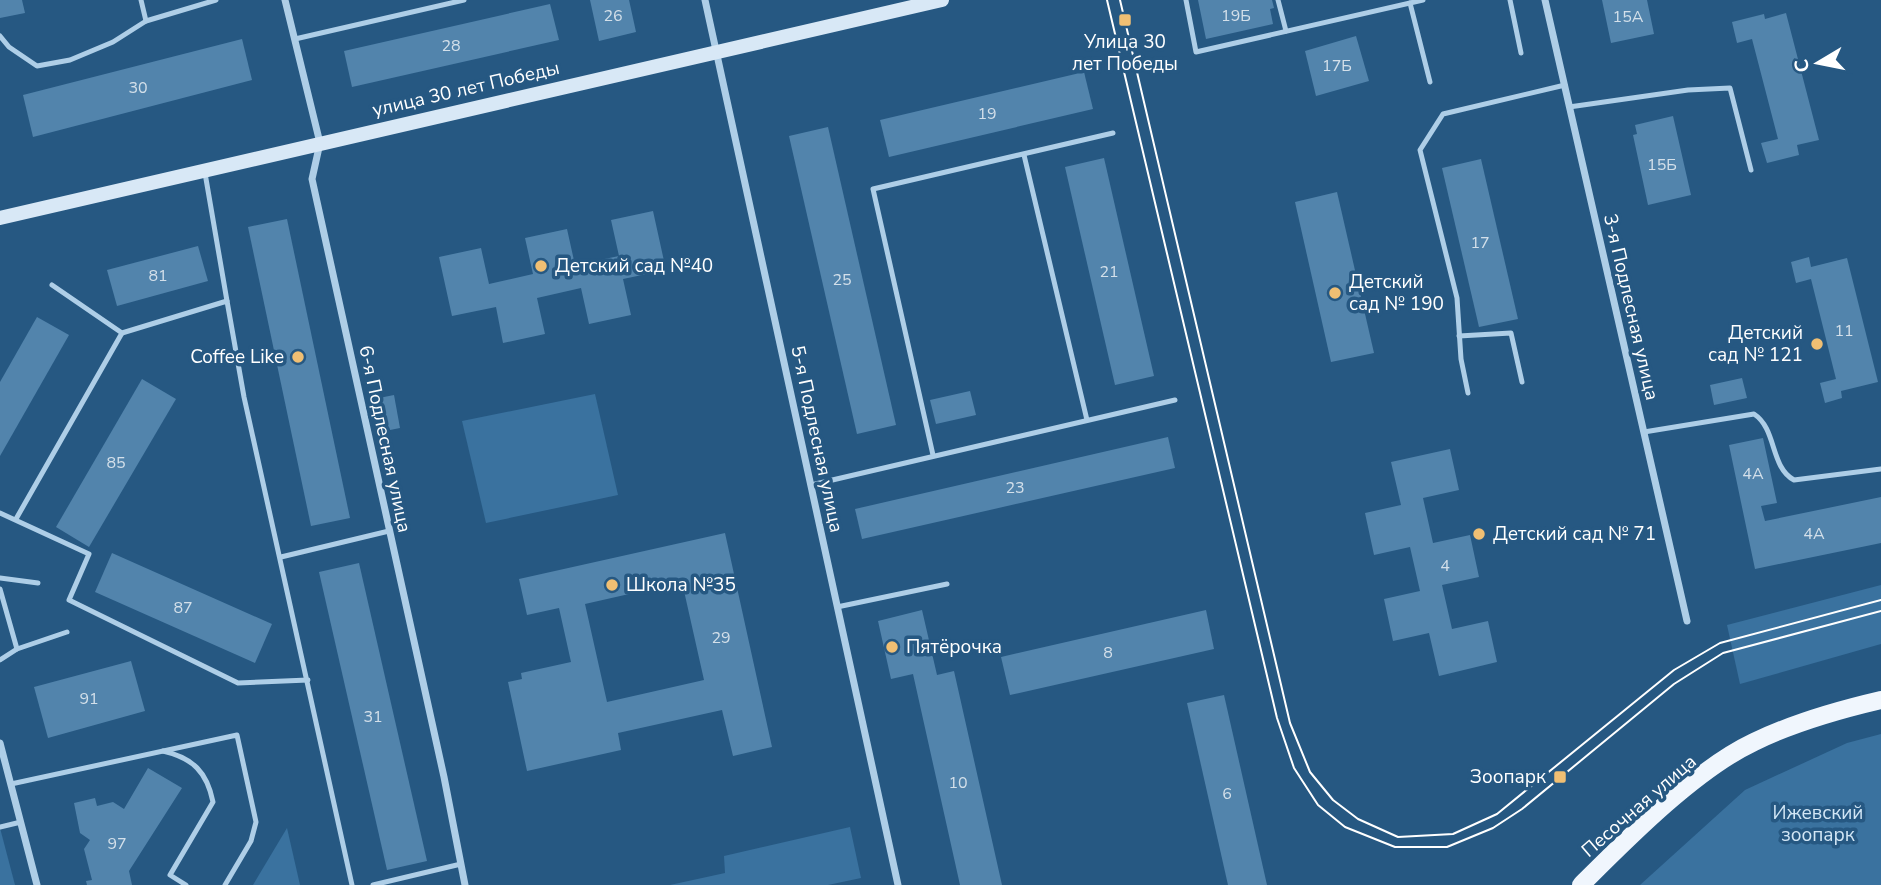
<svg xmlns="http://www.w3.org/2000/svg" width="1881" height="885" viewBox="0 0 1881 885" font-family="'Nunito Sans',sans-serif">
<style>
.green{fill:#3a729f}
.building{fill:#5284ac;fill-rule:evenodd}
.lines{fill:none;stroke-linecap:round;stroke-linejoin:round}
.service{stroke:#aecee7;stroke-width:5}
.minor{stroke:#aecee7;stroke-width:7}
.secondary{stroke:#d8e8f6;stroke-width:14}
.primary{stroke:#f0f6fd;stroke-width:18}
.tram{stroke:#fff;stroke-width:2}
.poi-dot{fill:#f0bf73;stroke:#265882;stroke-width:2.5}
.labels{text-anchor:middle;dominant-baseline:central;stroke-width:7;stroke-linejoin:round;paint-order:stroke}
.number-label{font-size:16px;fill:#d4e0ea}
.poi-label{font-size:19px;fill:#fff;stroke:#265882;text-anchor:start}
.street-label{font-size:19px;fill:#fff;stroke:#265882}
.park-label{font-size:19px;fill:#d2e6f5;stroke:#265882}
</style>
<rect width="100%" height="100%" fill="#265882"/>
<g class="green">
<path d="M595,394l23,101 -132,28 -24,-102z"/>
<path d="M1881,585v59l-141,40 -13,-59z"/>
<path d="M1881,734v151h-241l105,-95 102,-47z"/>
<path d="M850,827l11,51 -33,7h-158l55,-12 -1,-17z"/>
<path d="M0,828l15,57h-15z"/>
<path d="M287,828l13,57h-47z"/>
</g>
<g class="building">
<path d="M0,0h22l3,13 -25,5z"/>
<path d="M590,0h39l7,32 -37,9z"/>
<path d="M1198,0h74l2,8 -4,1 3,15 -67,15z"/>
<path d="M1602,0h45l7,34 -43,9z"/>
<path d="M550,4l9,36 -207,47 -8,-36z"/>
<path d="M1786,13l33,127 -22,5 2,10 -32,8 -6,-20 17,-4 -26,-100 -15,4 -5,-21 32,-8 1,5z"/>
<path d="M1356,36l13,45 -53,15 -11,-45z"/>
<path d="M242,39l10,41 -219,57 -10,-42z"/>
<path d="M1084,72l9,37 -204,48 -9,-37z"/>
<path d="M1673,116l18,79 -43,10 -15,-70 4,-1 -2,-9z"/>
<path d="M828,127l68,298 -39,9 -68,-298z"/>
<path d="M1104,158l50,218 -39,9 -50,-218z"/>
<path d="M1481,159l37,160 -39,8 -37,-159z"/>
<path d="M1337,192l37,161 -43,9 -36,-160z"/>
<path d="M653,211l13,59 -43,9 8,36 -42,9 -8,-36 -44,10 8,36 -42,9 -7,-36 -44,9 -13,-59 42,-9 8,36 44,-10 -8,-36 42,-9 8,36 44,-9 -8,-36z"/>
<path d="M287,219l63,299 -39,8 -63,-299z"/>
<path d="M198,246l10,35 -91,25 -10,-36z"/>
<path d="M1809,257l2,10 36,-9 31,124 -37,9 1,7 -17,5 -5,-20 16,-4 -25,-100 -15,4 -5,-21z"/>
<path d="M37,317l32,18 -69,121v-74z"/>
<path d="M1742,378l5,20 -33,7 -4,-20z"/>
<path d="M142,379l34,20 -87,148 -33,-20z"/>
<path d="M970,391l6,24 -40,9 -6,-24z"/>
<path d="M394,395l6,33 -20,4 -6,-33z"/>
<path d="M1168,437l7,31 -313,71 -7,-30z"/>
<path d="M1763,438l14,65 -16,3 4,15 116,-24v46l-126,26 -26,-124z"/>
<path d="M1450,449l9,41 -36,8 10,45 37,-8 9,42 -37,8 10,44 36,-8 9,41 -58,14 -10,-43 -36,8 -9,-42 36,-8 -10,-44 -36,8 -9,-42 36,-8 -10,-43z"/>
<path d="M725,533l47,214 -39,9 -11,-46 -104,23 3,17 -94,21 -19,-89 14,-3 -1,-6 50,-11 -12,-54 -32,7 -8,-36zM682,582l22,98 -97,22 -22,-98z"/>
<path d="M112,553l160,71 -17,39 -160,-71z"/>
<path d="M359,563l68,298 -40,9 -68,-298z"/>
<path d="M922,610l15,65 17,-4 48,214h-42l-47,-211 -22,5 -13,-58z"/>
<path d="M1206,610l8,39 -204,46 -9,-38z"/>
<path d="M131,661l14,50 -97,27 -14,-51z"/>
<path d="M1224,695l43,190h-39l-41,-182z"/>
<path d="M148,768l34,20 -53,83 3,14h-45l-1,-4 6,-1 -8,-31 6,-9 -10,-7 -6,-30 21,-5 2,8 16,-4 11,7z"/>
</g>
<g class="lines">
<g class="service">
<path d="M141,0l5,21"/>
<path d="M1186,0l10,52 227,-52"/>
<path d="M1278,0l8,31"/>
<path d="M1510,0l11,53"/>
<path d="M1410,3l20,79"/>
<path d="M0,36l9,11 28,19 33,-6 43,-18 33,-21 70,-21"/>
<path d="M295,39l169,-39"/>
<path d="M1569,107l119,-17 42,-2 21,82"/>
<path d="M1024,155l63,265"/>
<path d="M205,173l22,128"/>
<path d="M52,285l70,48 105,-32 17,96 108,488"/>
<path d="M1459,336l52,-3 11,49"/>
<path d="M1468,393l-7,-34 -4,-61 -37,-148 23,-36 122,-29"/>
<path d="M1644,432l110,-18c23,15 16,53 40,66l87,-11"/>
<path d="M933,455l-60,-266 240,-56"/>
<path d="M811,485l364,-85"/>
<path d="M0,513l89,41 -20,46 169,83 70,-3"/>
<path d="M16,519l106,-186"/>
<path d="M281,557l108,-26"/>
<path d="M0,578l38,5"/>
<path d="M0,589l17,60 -17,11"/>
<path d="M837,607l110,-23"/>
<path d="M17,649l50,-17"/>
<path d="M163,751c30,7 44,21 50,51l-43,73 16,10"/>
<path d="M11,784l226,-49 19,87 -5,19 -26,44"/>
<path d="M0,827l21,-5"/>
<path d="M373,885l88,-21"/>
</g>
<g class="minor">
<path d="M285,0l35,143 -8,36 132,598 21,108"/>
<path d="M705,0l193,885"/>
<path d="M1545,0l142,621"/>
<path d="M0,743l37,142"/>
</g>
<path class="secondary" d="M0,218l942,-218"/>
<path class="primary" d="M1581,885c47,-47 114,-115 173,-143 41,-20 84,-32 127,-42"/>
<g class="tram">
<path d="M1107,0l170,718 17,50 24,37 27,22 50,20h52l46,-19 29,-19 152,-125 49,-31 158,-42"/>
<path d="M1120,0l170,723 20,49 23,28 25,19 40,18 55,-3 44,-20 177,-144 46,-27 161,-43"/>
</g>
</g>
<g class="poi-dot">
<rect x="1118" y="13" width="14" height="14" rx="3.5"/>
<circle cx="541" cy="266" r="7"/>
<circle cx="1335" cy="293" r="7"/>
<circle cx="1817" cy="344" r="7"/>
<circle cx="298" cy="357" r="7"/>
<circle cx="1479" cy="534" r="7"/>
<circle cx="612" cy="585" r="7"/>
<circle cx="892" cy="647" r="7"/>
<rect x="1553" y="770" width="14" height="14" rx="3.5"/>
</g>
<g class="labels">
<g class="number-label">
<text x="613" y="16">26</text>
<text x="1236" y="16">19Б</text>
<text x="1628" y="17">15А</text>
<text x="451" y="46">28</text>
<text x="1337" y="66">17Б</text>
<text x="138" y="88">30</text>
<text x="987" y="114">19</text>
<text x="1662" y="165">15Б</text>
<text x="1480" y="243">17</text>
<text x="1109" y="272">21</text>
<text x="158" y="276">81</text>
<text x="842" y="280">25</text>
<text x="1844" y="331">11</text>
<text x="116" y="463">85</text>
<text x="1753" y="474">4А</text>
<text x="1015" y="488">23</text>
<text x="1814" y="534">4А</text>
<text x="1445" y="566">4</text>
<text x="183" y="608">87</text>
<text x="721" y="638">29</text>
<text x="1108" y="653">8</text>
<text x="89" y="699">91</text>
<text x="373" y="717">31</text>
<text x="958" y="783">10</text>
<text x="1227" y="794">6</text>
<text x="117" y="844">97</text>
</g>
<g class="poi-label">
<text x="1125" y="42" text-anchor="middle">Улица 30<tspan x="1125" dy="22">лет Победы</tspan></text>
<text x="555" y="266">Детский сад №40</text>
<text x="1349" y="282">Детский<tspan x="1349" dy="22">сад № 190</tspan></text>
<text x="1803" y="333" text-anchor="end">Детский<tspan x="1803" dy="22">сад № 121</tspan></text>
<text x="284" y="357" text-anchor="end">Coffee Like</text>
<text x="1493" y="534">Детский сад № 71</text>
<text x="626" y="585">Школа №35</text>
<text x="906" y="647">Пятёрочка</text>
<text x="1546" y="777" text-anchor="end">Зоопарк</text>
</g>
<g class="street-label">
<text transform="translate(466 89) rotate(-13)">улица 30 лет Победы</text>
<text transform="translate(1631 307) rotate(77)">3-я Подлесная улица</text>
<text transform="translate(385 439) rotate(78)">6-я Подлесная улица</text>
<text transform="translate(817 439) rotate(78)">5-я Подлесная улица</text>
<text transform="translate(1639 806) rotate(-41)">Песочная улица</text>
</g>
<g class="park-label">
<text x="1818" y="813">Ижевский<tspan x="1818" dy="22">зоопарк</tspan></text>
</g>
</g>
<g transform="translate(1818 63) rotate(260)" stroke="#265882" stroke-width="5" paint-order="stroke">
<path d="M0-5L12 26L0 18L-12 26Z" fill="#ffffff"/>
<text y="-10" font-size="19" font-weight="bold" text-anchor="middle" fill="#ffffff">С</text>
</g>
</svg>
